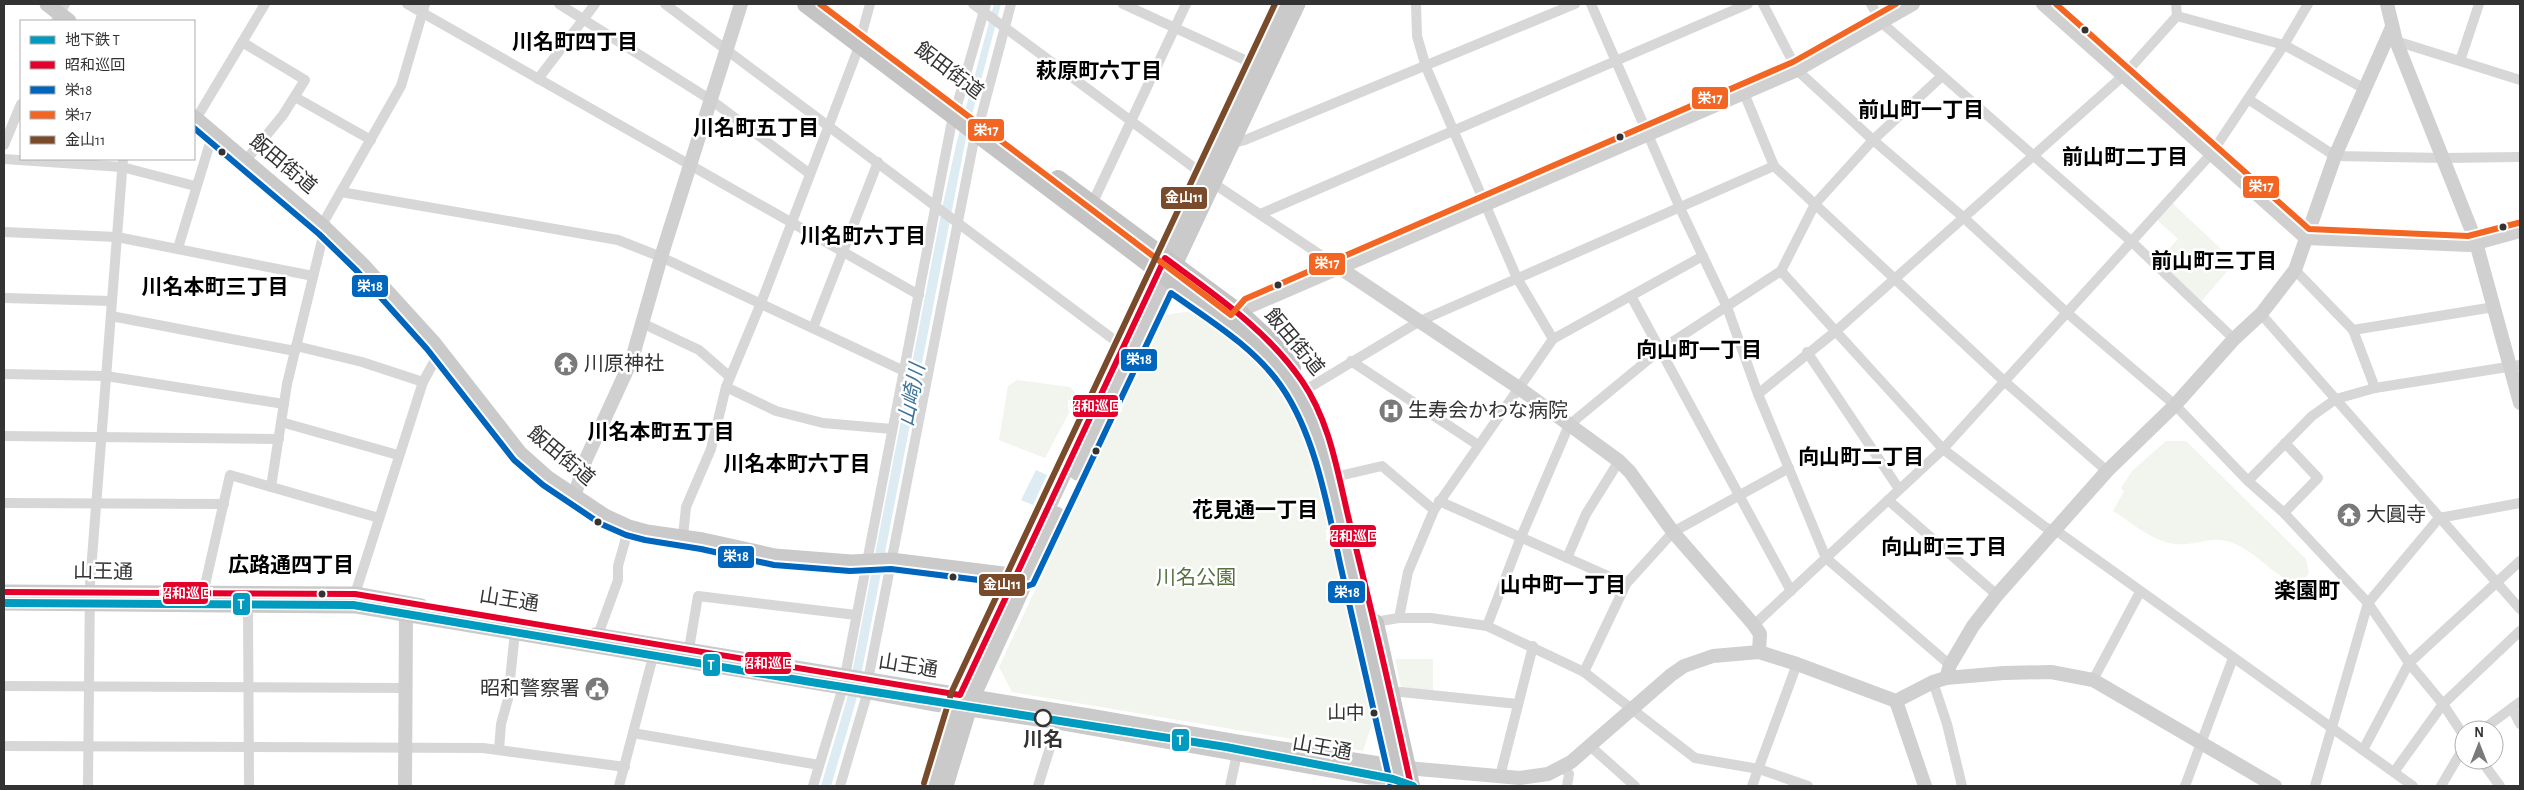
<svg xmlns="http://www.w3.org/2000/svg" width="2524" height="790" viewBox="0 0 2524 790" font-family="'Alegreya Sans','Noto Sans JP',sans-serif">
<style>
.green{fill:#f1f5ed}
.water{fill:#ddebf3}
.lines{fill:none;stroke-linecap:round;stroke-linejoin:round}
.street{stroke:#d7d7d7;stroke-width:10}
.secondary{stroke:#d0d0d0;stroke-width:14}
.primary{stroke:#cacaca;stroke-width:15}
.highway{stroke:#c4c4c4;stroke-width:18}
.bus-1-casing{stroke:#fff;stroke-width:10}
.bus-2-casing{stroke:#fff;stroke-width:10}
.bus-3-casing{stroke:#fff;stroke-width:10}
.bus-4-casing{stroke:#fff;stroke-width:10}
.bus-1{stroke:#e4002b;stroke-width:6}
.bus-2{stroke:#0065bd;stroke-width:6}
.bus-3{stroke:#f26522;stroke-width:6}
.bus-4{stroke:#7a4b2a;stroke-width:6}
.metro-1-casing{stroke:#fff;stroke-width:11}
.metro-1{stroke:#009bbf;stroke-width:8}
.bus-dot{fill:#333;stroke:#fff;stroke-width:2}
.stop-dot{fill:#fff;stroke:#333;stroke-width:2.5}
.labels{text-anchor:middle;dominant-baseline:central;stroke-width:5;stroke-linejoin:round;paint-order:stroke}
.bus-label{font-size:19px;fill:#333;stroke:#fff;text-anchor:end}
.street-label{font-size:20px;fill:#333;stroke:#fff}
.poi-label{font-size:20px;fill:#333;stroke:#fff;text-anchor:start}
.park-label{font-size:20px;fill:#56703f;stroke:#fff}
.stop-label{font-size:20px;font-weight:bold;fill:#333;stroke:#fff}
.neighbourhood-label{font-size:21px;font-weight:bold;fill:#000;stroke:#fff}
.water-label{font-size:21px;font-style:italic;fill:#3f7597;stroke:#fff}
.quarter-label{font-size:22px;font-weight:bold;fill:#000;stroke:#fff}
.line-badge{stroke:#fff;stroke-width:2}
.badge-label{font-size:14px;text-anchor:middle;font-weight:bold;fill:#fff}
</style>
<rect width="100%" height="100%" fill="#fff"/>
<g class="green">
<path d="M2171,202l64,60 -35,41 -42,-42 20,-22 -23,-21z"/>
<path d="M1190,311c28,21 60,40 83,67 14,17 23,37 33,57l68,283 -11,33 -351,-59 -13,-25 144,-307 23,-45z"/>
<path d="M1017,380l53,7 8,9 -33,62 -46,-18 9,-54z"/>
<path d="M2166,441h20l120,118 3,14 -9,12c-23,-6 -37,-26 -57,-37 -30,-17 -39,-2 -67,-4 -23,-2 -44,-21 -63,-33l11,-20 -3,-3 11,-17z"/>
<path d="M1395,659h38v32l-32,-4z"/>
</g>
<g class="water">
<path d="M994,4h7l-35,134 -110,563 -25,85h-10l26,-87 96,-495 14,-63z"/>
<path d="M1036,470l11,5 -14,30 -12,-5z"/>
</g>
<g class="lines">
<g class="street">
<path d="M407,4l512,291"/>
<path d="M559,4l152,96 99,74"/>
<path d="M665,4l460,344"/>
<path d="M973,4l231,171"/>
<path d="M1123,4l137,63"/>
<path d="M1416,4l1,32 9,31 91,211 36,61"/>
<path d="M1591,4l89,204 47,99 31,87 68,164 124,107"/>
<path d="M1763,4l34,66 76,70 90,77 103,95 109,93 73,76 36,32 84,90 41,60 34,41 21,32"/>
<path d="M1871,4l10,18 251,220 102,97"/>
<path d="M2177,16l107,29 81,44"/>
<path d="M56,21l9,-17"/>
<path d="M862,33l8,-29"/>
<path d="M2396,41l124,39"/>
<path d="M242,42l63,38 -22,35 -37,45"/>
<path d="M2460,61l19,-57"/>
<path d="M538,79l57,-75"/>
<path d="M1744,93l30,73 230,215 103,90"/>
<path d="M295,97l76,43"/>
<path d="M2248,99l87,57 109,2 76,-1"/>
<path d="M196,119l69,-115"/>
<path d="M980,121l31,-117"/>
<path d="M1234,143l11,-3 330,-136"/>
<path d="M4,145l17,-41"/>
<path d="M4,159l118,8 73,19"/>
<path d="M1213,183l127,85"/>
<path d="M341,192l277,48 43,17 243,114 23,6"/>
<path d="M1092,204l94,-200"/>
<path d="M1260,214l488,-210"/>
<path d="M322,225l79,-139 24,-82"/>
<path d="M4,232l113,5 196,39"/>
<path d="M178,248l35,-115"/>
<path d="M2295,270l58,60 22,58"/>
<path d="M1781,271l162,178 102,78 16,7 352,252"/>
<path d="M1631,296l160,295"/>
<path d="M4,298l108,3"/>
<path d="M2261,314l259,295"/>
<path d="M111,316l184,35"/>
<path d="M644,324l55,26 31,27"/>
<path d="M813,328l65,-166"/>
<path d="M2353,330l141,-23"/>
<path d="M296,346l66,16 61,20"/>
<path d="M1807,352l92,137"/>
<path d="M1351,361l127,84"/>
<path d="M4,374l102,2 178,28"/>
<path d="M726,387l50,24 47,12 69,6"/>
<path d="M1307,389l113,-68 354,-155"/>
<path d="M1758,394l78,-63 287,-255 54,-60 -1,-12"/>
<path d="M281,422l117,33"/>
<path d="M4,436l275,3"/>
<path d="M1339,476l43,-10 52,44"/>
<path d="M2248,481l64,-65 24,-17 39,-11 145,-23"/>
<path d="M271,487l16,-103 38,-156"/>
<path d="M1888,500l109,95"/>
<path d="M1439,501l187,83"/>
<path d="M4,503l220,1"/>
<path d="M2284,513l34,-35 -33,-35"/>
<path d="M683,537l3,-30 25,-58 15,-62 35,-84 99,-259"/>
<path d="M1567,558l19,-44 33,-53"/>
<path d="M203,594l27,-119 149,43"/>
<path d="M355,594l68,-212 17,-31"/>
<path d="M248,604l1,182"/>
<path d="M1399,618l9,-46 26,-62 119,-171 150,-83"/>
<path d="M1374,622l25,-4h32l56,8 97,46 111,86 64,11 49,17"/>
<path d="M1754,625l189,-176 268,-295 73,-109 24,-41"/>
<path d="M1487,626l34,-89 48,-112 91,-75 121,-79 34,-67 58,-64 69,-64"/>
<path d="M598,635l20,-55v-14l11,-39"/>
<path d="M689,649l9,-53 158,19"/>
<path d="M1584,672l42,-88 47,-52 116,-64"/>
<path d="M845,676l106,-550 35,-122"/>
<path d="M868,680l106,-540 4,-8"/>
<path d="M2093,680l47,-88"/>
<path d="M1933,682l14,42 15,62"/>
<path d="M4,686l401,2"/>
<path d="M1391,693l10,-1 117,12"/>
<path d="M2512,708l8,16"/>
<path d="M2482,730l38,-28"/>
<path d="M633,733l186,32"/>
<path d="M4,746l479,2 142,19"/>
<path d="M1590,746l45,40"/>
<path d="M499,750l2,-26 7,-25 7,-67"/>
<path d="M2363,750l46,-87 111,-102"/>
<path d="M2481,760l19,26"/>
<path d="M1564,767l5,7 -2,12"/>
<path d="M2394,772l49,-68 77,-73"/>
<path d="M1500,776l33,-130"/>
<path d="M88,786l2,-202 33,-425"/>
<path d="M619,786l36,-137"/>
<path d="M813,786l30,-99"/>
<path d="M840,786l28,-95"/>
<path d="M1038,786l20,-64"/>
<path d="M1230,786l7,-32"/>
<path d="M1752,786l45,-122"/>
<path d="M2185,786l48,-128"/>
<path d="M2315,786l53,-183 71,-85 81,-15"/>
<path d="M2441,786l23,-39"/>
</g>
<g class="secondary">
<path d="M2043,4l263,234 163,7 51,-14"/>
<path d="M2387,4l9,37 79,198 45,164"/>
<path d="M1340,268l179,120 100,73 11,11 43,60 81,93 6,9 -1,18"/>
<path d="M1236,322l12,-15 549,-237 116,-66"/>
<path d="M574,497l12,-38 46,-100 29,-102 80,-253"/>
<path d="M1946,678l58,-5 47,-1 42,8 182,106"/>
<path d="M1896,701l29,85"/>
<path d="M1407,768l113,10 28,-4 23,-12 100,-87 13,-9 29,-10 46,-4 38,12 99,37 37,-19 13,-4 4,-13 23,-39 24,-31 110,-124 68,-66 59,-66 27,-25 34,-44 40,-114 57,-129"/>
<path d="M405,786l1,-172"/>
</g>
<g class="primary">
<path d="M47,4l22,17"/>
<path d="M194,117l131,111 38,37 71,78 86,110 28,25 57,38 24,11 18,5 56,8 72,16 76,6 40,-2 137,17"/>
<path d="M1077,473l221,-469"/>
<path d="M4,592l351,2 66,12"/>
<path d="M4,603l352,3 487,81 92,17 123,18 312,55c14,1 24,0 36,-8"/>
<path d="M595,635l500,82 142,25 169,26"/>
<path d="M932,786l28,-91 325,-691"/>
<path d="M946,786l27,-89 84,-183"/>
</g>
<g class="highway">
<path d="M806,4l427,323c45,38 72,70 89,127l78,332"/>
<path d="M1058,179l184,136 28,26 22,27"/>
<path d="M1375,623l36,163"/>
</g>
<defs>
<path id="bus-1" d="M4,592l351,2 605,101 205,-437c50,37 101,71 137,123 29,42 36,95 48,143 22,87 42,174 61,262"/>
<path id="bus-2" d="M194,128l125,106 38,37 70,78 87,111 29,25 58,39 25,11 19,5 56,9 73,16 76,6 41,-2 136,17 6,-2 138,-291c38,27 83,54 110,93 35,50 47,123 60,182 17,73 33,146 50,218"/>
<g id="bus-3">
<path d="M820,4l411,311 14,-16 548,-237 103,-58"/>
<path d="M2056,4l253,225 159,7 50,-13"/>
</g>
<path id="bus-4" d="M924,783l28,-92 323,-687"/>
</defs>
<use href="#bus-1" class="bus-1-casing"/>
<use href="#bus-2" class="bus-2-casing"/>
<use href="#bus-3" class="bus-3-casing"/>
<use href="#bus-4" class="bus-4-casing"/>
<use href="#bus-1" class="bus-1"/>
<use href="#bus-2" class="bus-2"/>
<use href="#bus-3" class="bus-3"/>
<use href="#bus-4" class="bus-4"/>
<defs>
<path id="metro-1" d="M4,603l349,2 458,77 415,65 167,32 20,7"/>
</defs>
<use href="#metro-1" class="metro-1-casing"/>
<use href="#metro-1" class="metro-1"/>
</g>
<defs>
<symbol id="temple-disc" viewBox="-11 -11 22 22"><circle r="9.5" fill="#7a7a7a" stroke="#fff"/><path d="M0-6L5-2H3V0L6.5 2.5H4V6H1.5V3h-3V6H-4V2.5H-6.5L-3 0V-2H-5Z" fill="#fff"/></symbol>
<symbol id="hospital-disc" viewBox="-11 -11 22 22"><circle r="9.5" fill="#7a7a7a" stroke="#fff"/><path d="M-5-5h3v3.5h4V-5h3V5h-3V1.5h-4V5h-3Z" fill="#fff"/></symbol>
<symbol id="civic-disc" viewBox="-11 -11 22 22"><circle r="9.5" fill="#7a7a7a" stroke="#fff"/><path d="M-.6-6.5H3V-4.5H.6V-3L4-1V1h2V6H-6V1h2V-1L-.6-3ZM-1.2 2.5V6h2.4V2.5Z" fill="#fff"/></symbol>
</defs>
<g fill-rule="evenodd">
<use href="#temple-disc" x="552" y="350" width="28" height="28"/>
<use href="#hospital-disc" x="1377" y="397" width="28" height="28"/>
<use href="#temple-disc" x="2335" y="501" width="28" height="28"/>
<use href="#civic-disc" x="583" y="675" width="28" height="28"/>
</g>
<g class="bus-dot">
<circle cx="2085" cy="30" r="4.5"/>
<circle cx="1620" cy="137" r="4.5"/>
<circle cx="222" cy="152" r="4.5"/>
<circle cx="2503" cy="227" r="4.5"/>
<circle cx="1278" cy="285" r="4.5"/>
<circle cx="1096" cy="451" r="4.5"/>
<circle cx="598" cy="522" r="4.5"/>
<circle cx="953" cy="577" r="4.5"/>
<circle cx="322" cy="594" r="4.5"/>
<circle cx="1374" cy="713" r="4.5"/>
</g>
<circle class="stop-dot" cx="1043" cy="718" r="8"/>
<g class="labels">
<g class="bus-label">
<text x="1365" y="713">山中</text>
</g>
<g class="street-label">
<text transform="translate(949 71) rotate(37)">飯田街道</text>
<text transform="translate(283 164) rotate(40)">飯田街道</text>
<text transform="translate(1294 342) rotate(50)">飯田街道</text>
<text transform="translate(561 456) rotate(40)">飯田街道</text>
<text transform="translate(103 572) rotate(1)">山王通</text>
<text transform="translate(509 600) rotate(9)">山王通</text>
<text transform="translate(908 666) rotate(9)">山王通</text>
<text transform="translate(1322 748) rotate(10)">山王通</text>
</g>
<g class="poi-label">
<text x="584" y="364">川原神社</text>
<text x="1408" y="411">生寿会かわな病院</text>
<text x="2366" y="515">大圓寺</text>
<text x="580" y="689" text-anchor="end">昭和警察署</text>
</g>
<g class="park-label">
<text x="1196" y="578">川名公園</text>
</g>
<g class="stop-label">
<text x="1043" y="740">川名</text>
</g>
<g class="neighbourhood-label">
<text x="575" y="42">川名町四丁目</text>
<text x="1099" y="71">萩原町六丁目</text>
<text x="1921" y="110">前山町一丁目</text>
<text x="756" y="128">川名町五丁目</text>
<text x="2125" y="157">前山町二丁目</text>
<text x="863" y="236">川名町六丁目</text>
<text x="2214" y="261">前山町三丁目</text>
<text x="215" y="287">川名本町三丁目</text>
<text x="1699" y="350">向山町一丁目</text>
<text x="661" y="432">川名本町五丁目</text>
<text x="1861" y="457">向山町二丁目</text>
<text x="797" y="464">川名本町六丁目</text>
<text x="1255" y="510">花見通一丁目</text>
<text x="1944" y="547">向山町三丁目</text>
<text x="291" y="565">広路通四丁目</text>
<text x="1563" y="585">山中町一丁目</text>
</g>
<g class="water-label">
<text transform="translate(912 395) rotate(-79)">山崎川</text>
</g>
<g class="quarter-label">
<text x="2307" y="591">楽園町</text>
</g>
</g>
<g class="line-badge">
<rect x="1691" y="86" width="38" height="24" rx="5" fill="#f26522"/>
<rect x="967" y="118" width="38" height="24" rx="5" fill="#f26522"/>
<rect x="2242" y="175" width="38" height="24" rx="5" fill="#f26522"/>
<rect x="1160" y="186" width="48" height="24" rx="5" fill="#7a4b2a"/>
<rect x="1308" y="252" width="38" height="24" rx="5" fill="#f26522"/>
<rect x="351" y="274" width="38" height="24" rx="5" fill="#0065bd"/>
<rect x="1120" y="348" width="38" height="24" rx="5" fill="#0065bd"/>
<rect x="1072" y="394" width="47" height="24" rx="5" fill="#e4002b"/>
<rect x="1329" y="524" width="48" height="24" rx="5" fill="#e4002b"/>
<rect x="717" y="545" width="38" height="24" rx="5" fill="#0065bd"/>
<rect x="978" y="573" width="48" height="24" rx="5" fill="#7a4b2a"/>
<rect x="1327" y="580" width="39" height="24" rx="5" fill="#0065bd"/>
<rect x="162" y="581" width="47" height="24" rx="5" fill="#e4002b"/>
<rect x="232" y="592" width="19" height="24" rx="5" fill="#009bbf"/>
<rect x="744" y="651" width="48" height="24" rx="5" fill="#e4002b"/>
<rect x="702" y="653" width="19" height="24" rx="5" fill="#009bbf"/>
<rect x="1171" y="728" width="19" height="24" rx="5" fill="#009bbf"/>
</g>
<g class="badge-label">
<text x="1710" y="103">栄17</text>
<text x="986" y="135">栄17</text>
<text x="2261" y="191">栄17</text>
<text x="1184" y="202">金山11</text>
<text x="1327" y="268">栄17</text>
<text x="370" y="291">栄18</text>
<text x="1139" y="364">栄18</text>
<text x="1095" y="411">昭和巡回</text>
<text x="1353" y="541">昭和巡回</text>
<text x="736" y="561">栄18</text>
<text x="1002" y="589">金山11</text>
<text x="1347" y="597">栄18</text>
<text x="186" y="598">昭和巡回</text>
<text x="241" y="609">T</text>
<text x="768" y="668">昭和巡回</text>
<text x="711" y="670">T</text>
<text x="1180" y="745">T</text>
</g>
<rect width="2524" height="790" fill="none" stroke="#333333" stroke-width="10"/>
<rect x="20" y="20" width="175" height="140" fill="#ffffff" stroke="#adadad"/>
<rect x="30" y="36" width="25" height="8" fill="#009bbf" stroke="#adadad"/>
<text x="65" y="45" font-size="15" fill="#333333">地下鉄 T</text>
<rect x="30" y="61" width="25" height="8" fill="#e4002b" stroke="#adadad"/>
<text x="65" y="70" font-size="15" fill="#333333">昭和巡回</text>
<rect x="30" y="86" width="25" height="8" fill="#0065bd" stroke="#adadad"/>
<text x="65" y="95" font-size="15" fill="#333333">栄18</text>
<rect x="30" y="111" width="25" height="8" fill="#f26522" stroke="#adadad"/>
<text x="65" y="120" font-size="15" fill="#333333">栄17</text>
<rect x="30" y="136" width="25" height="8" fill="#7a4b2a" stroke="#adadad"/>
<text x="65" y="145" font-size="15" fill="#333333">金山11</text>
<g transform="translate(2479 745)"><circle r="24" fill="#ffffff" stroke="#adadad"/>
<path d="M0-4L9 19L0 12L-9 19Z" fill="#7a7a7a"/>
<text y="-8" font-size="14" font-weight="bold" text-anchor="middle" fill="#333333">N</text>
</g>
</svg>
